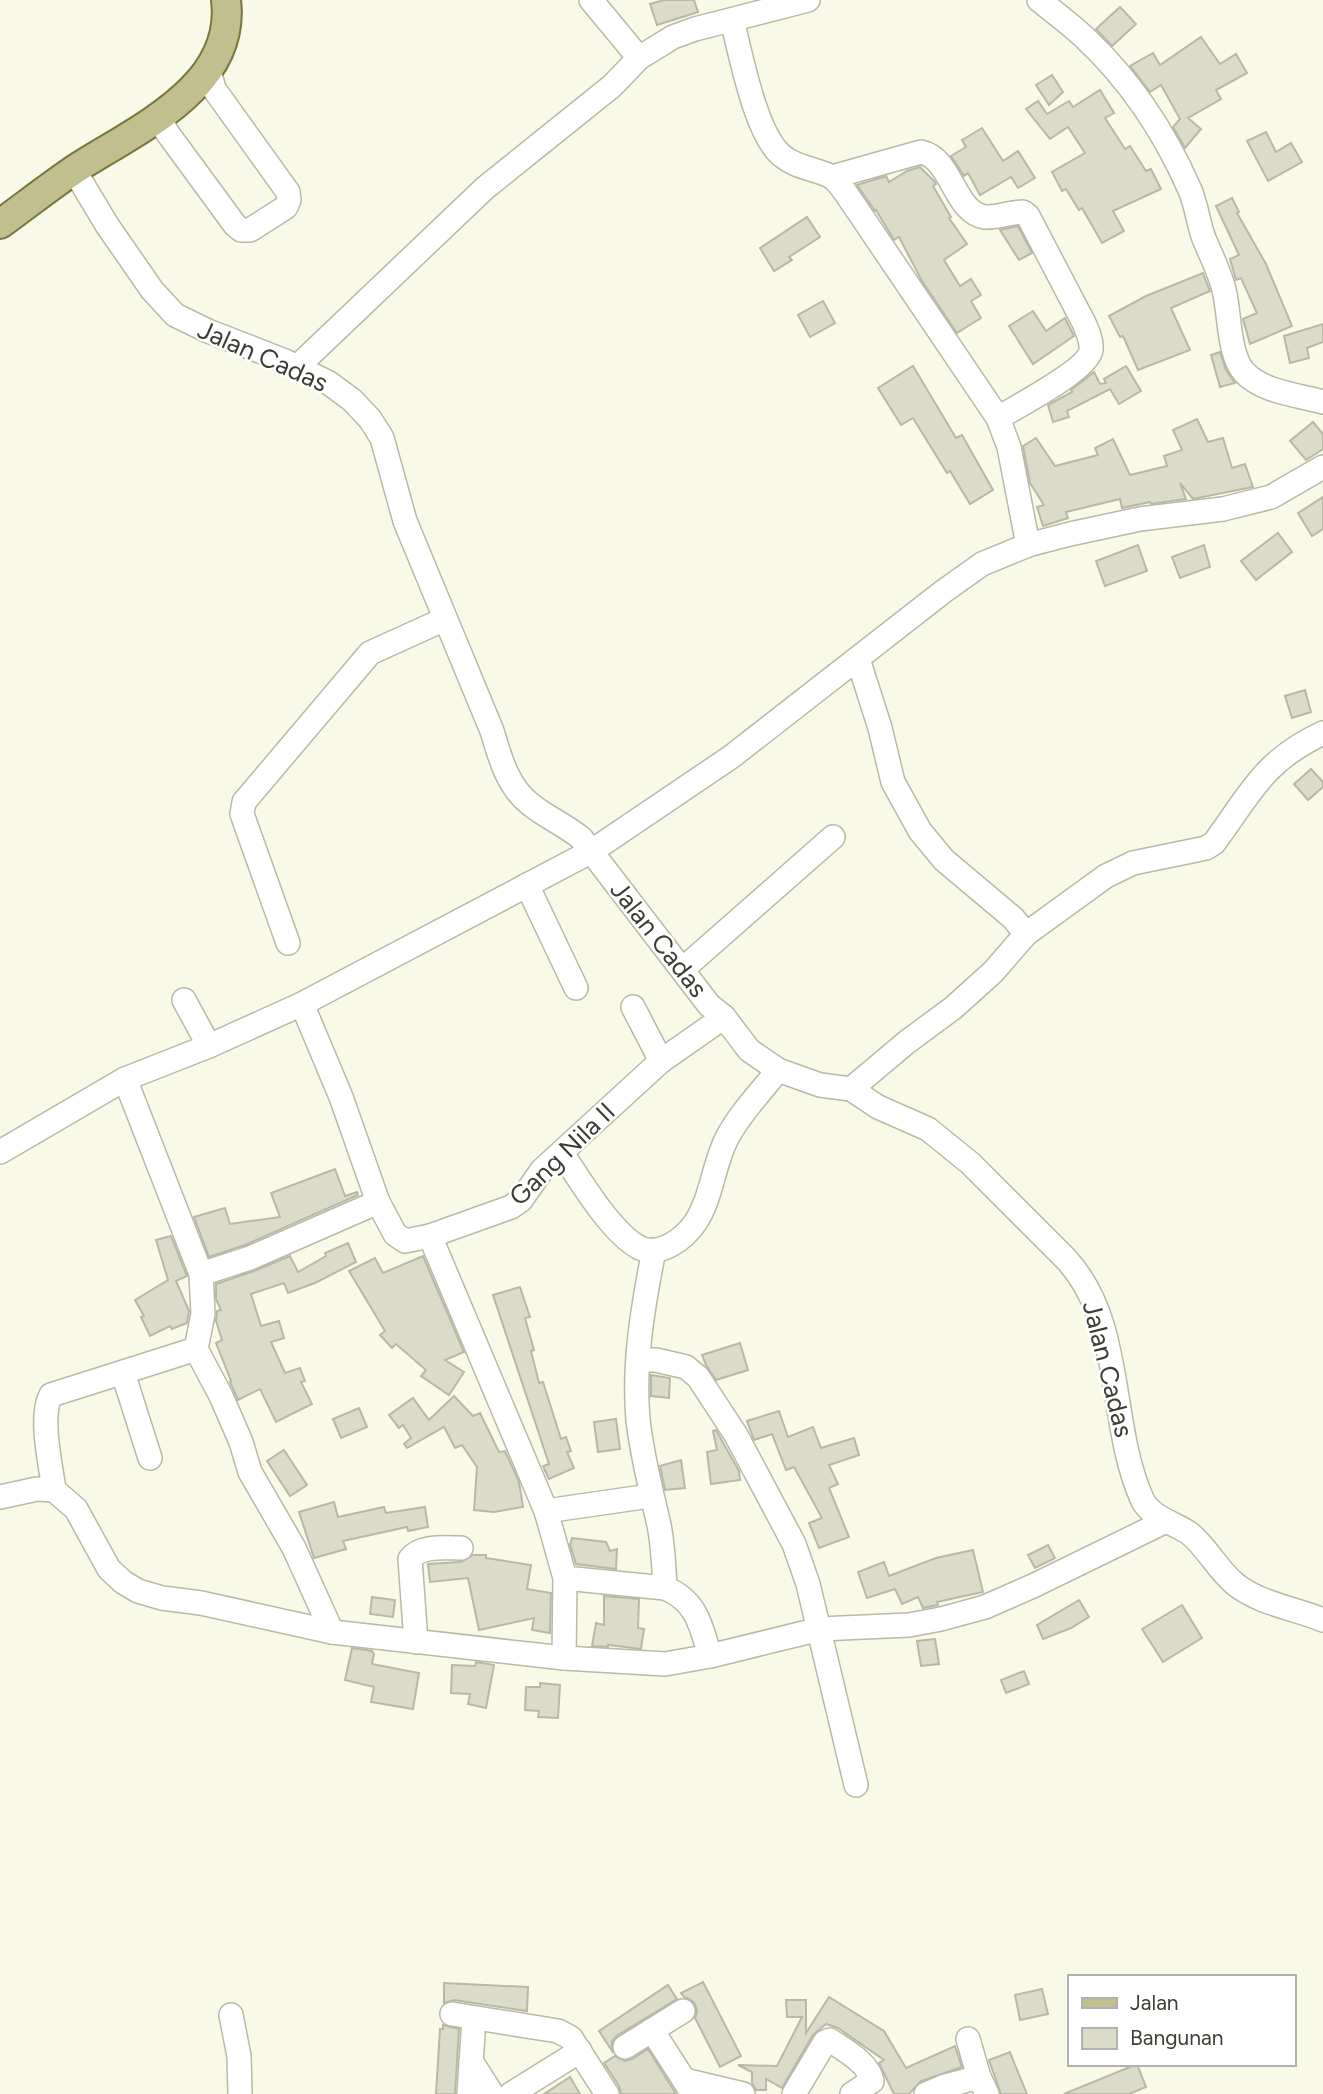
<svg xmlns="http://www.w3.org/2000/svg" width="1323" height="2094" viewBox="0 0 1323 2094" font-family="Figtree,sans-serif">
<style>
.building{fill:#dbdbc9;stroke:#b9b8a7;stroke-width:2}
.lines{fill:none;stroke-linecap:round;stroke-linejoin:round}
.minor-casing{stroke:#b9b9a8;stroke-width:26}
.major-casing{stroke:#79763f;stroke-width:32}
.minor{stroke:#fff;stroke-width:23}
.major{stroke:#c2bf8f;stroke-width:28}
.labels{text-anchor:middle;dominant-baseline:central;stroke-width:5;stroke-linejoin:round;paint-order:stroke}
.street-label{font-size:26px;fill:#3d3d36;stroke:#fff}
</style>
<rect width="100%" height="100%" fill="#f9f9e7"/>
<g class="building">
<path d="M664,0h30l4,12 -41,13 -7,-21z"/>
<path d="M1120,7l16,17 -24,22 -16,-17z"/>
<path d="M1201,37l19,27 16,-10 11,19 -31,17 5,9 -33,19 13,11 -16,19 -12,-21 7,-8 -19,-34 -11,7 -20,-26 23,-13 7,12z"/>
<path d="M1052,75l11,17 -14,13 -13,-20z"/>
<path d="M1100,90l14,23 -9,5 20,31 5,-3 16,25 5,-2 10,20 -48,22 11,20 -22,12 -20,-35 -3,2 -13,-21 -4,2 -10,-19 33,-19 -17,-26 -18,12 -24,-30 12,-8 9,13 22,-13 4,6z"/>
<path d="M982,128l21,33 15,-10 17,27 -17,10 -7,-11 -31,18 -12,-22 -4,3 -13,-20 15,-9 -4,-7z"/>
<path d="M1266,132l10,20 15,-9 11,19 -34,19 -21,-40z"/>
<path d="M920,167l15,15 1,2 -3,2 18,31 -2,1 18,26 -23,16 16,26 11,-7 10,16 -10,6 10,17 -24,15 -35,-52 -23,-44 -5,3 -18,-30 -1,1 -18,-26 29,-9 3,6 18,-11z"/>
<path d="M1232,198l7,14 -2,1 29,51 26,62 -42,18 -7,-25 14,-6 -16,-35 -5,2 -6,-21 9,-4 -23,-49z"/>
<path d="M807,217l13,20 -31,20 3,3 -18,11 -14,-23z"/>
<path d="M1018,226l14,27 -13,7 -19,-30z"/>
<path d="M1203,273l7,18 -39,17 19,42 -52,20 -15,-34 -3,1 -11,-21 37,-20z"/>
<path d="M823,301l12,22 -25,14 -12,-22z"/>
<path d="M1033,311l13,20 19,-13 9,18 -41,28 -24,-38z"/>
<path d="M1323,324v18l-16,6 2,10 -19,5 -6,-27z"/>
<path d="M1220,352l6,18 9,13 -15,4 -9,-32z"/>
<path d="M913,366l43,72 6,-3 31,55 -23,14 -20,-33 -3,2 -34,-55 -12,7 -23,-37z"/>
<path d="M1126,366l15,25 -22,13 -9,-15 -43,22 2,6 -16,5 -5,-17 24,-13 -1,-2 23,-18 6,12 6,-1 -2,-4z"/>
<path d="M1197,419l11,23 15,-4 9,30 13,-4 8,23 -60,12 -13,-16 6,16 -35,5 -1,-2 -28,6 -2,-9 -54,13 2,6 -25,8 -6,-19 7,-2 -14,-22 -7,-37 13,-8 19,28 43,-11 -3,-7 18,-9 17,36 37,-9 -3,-10 18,-6 -9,-20z"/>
<path d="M1313,422l10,12v15l-17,11 -16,-19z"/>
<path d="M1323,497v32l-11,7 -14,-23z"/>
<path d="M1278,533l14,19 -36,28 -15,-19z"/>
<path d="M1138,545l9,26 -42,15 -9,-25z"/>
<path d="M1204,545l6,22 -30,11 -8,-21z"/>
<path d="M1305,690l6,22 -19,6 -7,-22z"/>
<path d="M1311,769l12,13v5l-15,13 -14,-16z"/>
<path d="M335,1169l10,27 12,-4 1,3 -113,50 -36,12 -15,-40 31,-9 5,16 50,-7 -9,-24z"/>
<path d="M171,1236l16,40 -11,5 13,30 -2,12 -15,6 -2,-3 -20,10 -9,-19 3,-1 -9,-16 33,-20 -12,-40z"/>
<path d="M348,1243l8,19 -41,21 -27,10 -4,-10 -33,11 10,32 18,-5 5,17 -13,4 14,31 15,-5 5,13 -4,1 11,22 -36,18 -16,-33 -22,11 -8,-18 1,-1 -15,-38 6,-3 -6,-19 1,-10 4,-1 -5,-11v-15l38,-13 36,-15 8,16 28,-16 -1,-3z"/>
<path d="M423,1256l41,96 -19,8 19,12 -15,23 -28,-19 5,-6 -30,-26 -4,4 -12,-13 5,-4 -36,-60 26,-13 8,15z"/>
<path d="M520,1287l10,30 -5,1 9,32 -3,1 8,32 4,-1 18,57 5,-2 5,14 -4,1 7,16 -25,11 -6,-13 6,-2 -56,-169z"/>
<path d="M740,1343l8,27 -32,10 -10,-15 -4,-10z"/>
<path d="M651,1375l19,3 -1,20 -18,-2z"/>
<path d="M454,1396l19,20 7,-3 19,39 6,-1 14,31 4,25 -29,5 -20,-2 3,-43 -15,-22 -7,3 -11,-21 -37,21 -3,-4 7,-6 -8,-13 -4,3 -10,-13 24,-17 16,22z"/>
<path d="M359,1408l8,19 -26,11 -8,-19z"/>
<path d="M779,1411l9,26 25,-10 8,21 33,-10 5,17 -30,10 9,19 -9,4 20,49 -30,11 -10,-25 13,-5 -28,-51 -8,3 -14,-36 -18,6 -7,-19z"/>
<path d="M616,1419l4,30 -22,3 -4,-30z"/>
<path d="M716,1430l23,41 1,9 -29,4 -4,-32 10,-2 -4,-19z"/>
<path d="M284,1450l23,35 -17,11 -23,-35z"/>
<path d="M681,1460l4,28 -20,2 -5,-24z"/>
<path d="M334,1502l4,15 46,-10 2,6 39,-6 3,20 -20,4 -1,-4 -64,14 3,8 -32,9 -15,-46z"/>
<path d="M572,1538l34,4 4,9 7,-2 -1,20 -40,-5 -6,-19z"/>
<path d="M1048,1545l7,13 -20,10 -7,-13z"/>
<path d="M973,1550l10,42 -46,10 1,3 -15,3 -5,-11 -16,7 -7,-15 -28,9 -9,-26 26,-10 5,14 47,-18z"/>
<path d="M473,1555h13v3l45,7 -4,24 24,4 -1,40 -18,-3 2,-12 -55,12 -11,-52 -38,4 -2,-18 33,-2z"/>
<path d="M604,1596l35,3 -1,29 6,1 -3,20 -33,-4v2l-16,-1 4,-23 8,2z"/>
<path d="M372,1597l23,3 -2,17 -23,-3z"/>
<path d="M1079,1600l10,17 -18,11 -28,11 -6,-14z"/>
<path d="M1182,1605l20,33 -39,24 -21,-33z"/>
<path d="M935,1639l4,25 -18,2 -4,-25z"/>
<path d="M352,1648l20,3 2,3 -2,10 47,9 -6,36 -42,-7 3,-15 -29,-7z"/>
<path d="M476,1662l18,3 -8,43 -18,-4 2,-10 -19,-1 1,-28 23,1z"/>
<path d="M1024,1671l5,13 -23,9 -5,-13z"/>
<path d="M540,1683l20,2 -2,33 -20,-1 1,-6 -14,-1 1,-23h14z"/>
<path d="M703,1982l38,74 -21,11 -25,-49 2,-7 -2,-7 -5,-5 -6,-2 -3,-4z"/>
<path d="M444,1983l84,4 -1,24 -73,-11 -10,3z"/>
<path d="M668,1985l9,14 -59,36 -6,6v10l-13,-20z"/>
<path d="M1042,1989l6,25 -28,6 -5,-25z"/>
<path d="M829,1997l55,34 22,37 49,-22 7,21 -41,14 -12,13h-15l-15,-31 5,-3 -46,-32 -12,-4 -13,11 -31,53 -16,-9v11h-10l-4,-7v-11l-14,-7 39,1 25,-49h-15l-1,-17h20v33z"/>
<path d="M443,2025l16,4 -4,65h-19l4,-65h3z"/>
<path d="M648,2049l28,45h-55l-2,-8 -15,-23 11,-7 10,5 7,-2z"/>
<path d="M1010,2052l5,13 12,29h-26l-12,-34z"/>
<path d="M1137,2064l9,23 -17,7h-65z"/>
<path d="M570,2077l10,17h-36z"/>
</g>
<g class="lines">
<defs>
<g id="minor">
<path d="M591,0l48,58"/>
<path d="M1039,0c15,12 31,24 45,37 45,42 81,96 106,153 6,14 8,31 13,46 7,18 17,36 21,54 6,23 4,64 20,82 18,20 54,23 79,30"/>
<path d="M732,20c9,35 23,112 49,135 15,13 33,13 49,21 9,5 18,21 24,29l144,213 11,29 19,98"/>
<path d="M161,118l5,13 69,94 6,5h9l36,-23 3,-7 -1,-8 -74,-103 -5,-19"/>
<path d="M74,170l33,55 45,65 23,25 33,16 77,30 44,22 23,17 18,19 12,19 23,83 87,210c8,26 15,55 38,73 16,13 35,21 51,34l128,167 15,12 25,33 29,20 42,15 31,4 27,18 50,22 42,34 96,96c59,64 42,164 76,240 8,18 32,24 47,34 17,13 28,36 46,51 25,20 59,24 88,36"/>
<path d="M832,177l89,-25c31,6 33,61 64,65 13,1 25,-5 38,-5l5,4 56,107c4,9 8,18 7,27 -3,20 -75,57 -93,68"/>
<path d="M297,367l188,-179 127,-102 27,-28 34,-21 22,-8 113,-29"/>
<path d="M858,659l22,69 13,54 27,49 24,29 69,58 13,16"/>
<path d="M527,885l49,103"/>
<path d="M288,943l-46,-129 2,-12 126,-149 75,-34"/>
<path d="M683,969l150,-132"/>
<path d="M184,1000l25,46"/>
<path d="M302,1004l39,93 37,105"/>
<path d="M633,1007l28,54"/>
<path d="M125,1079l76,195 2,40 -7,35 25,47 20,46 9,30 44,76 38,84"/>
<path d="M851,1089l56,-47 46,-34 40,-36 33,-38 80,-58 27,-13 73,-15 8,-5c37,-50 49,-82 109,-110"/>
<path d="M0,1152l125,-73 84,-33 93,-42 290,-153 139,-94 213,-166 38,-27 46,-19 42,-11 70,-15 83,-10 48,-12 52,-30"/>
<path d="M562,1153c17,26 50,81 78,95 20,9 44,-9 55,-25 17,-25 18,-58 32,-85 13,-25 34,-46 51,-68"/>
<path d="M430,1236l116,275 19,67 100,10c32,13 36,38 45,68"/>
<path d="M654,1250c-11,56 -21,113 -16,170 4,36 13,70 21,105 4,20 5,42 6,63"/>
<path d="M201,1274l49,-16 128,-56 17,32 10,7 25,-5 81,-29 10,-7 21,-30 119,-109 63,-44"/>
<path d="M639,1360h17l30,7 12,10 38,58 58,109 14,40 48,201"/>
<path d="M123,1373l27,85"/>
<path d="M54,1490c-3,-24 -15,-74 -3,-95l145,-46"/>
<path d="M0,1497l37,-8 17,1 22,19 33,60 14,13 15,9 24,7 39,5 131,29 232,26 101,6 45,-8 110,-27 89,-4 32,-6 44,-12 50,-22 131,-64"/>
<path d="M546,1511l104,-15"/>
<path d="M416,1642l-6,-83c10,-14 35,-11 51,-11"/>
<path d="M564,1658l1,-80"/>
<path d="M452,2014l106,17 13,7 36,56"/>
<path d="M231,2015l8,41 1,38"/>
<path d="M652,2030l41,64"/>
<path d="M968,2039l11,38 8,17"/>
<path d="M625,2047l58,-36"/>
<path d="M471,2061l21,33"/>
<path d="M684,2080l59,14"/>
<path d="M469,2094l5,-75"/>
<path d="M511,2094l69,-43"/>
<path d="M794,2094l31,-52 5,-2c14,10 39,23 42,41l-20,13"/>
<path d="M926,2094l19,-8 34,-9"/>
</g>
<path id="major" d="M0,224c25,-18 49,-37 74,-54 61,-40 163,-82 152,-170"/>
</defs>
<use href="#minor" class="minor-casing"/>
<use href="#major" class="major-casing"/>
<use href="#minor" class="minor"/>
<use href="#major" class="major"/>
</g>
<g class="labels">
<g class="street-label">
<text transform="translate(263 356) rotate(24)">Jalan Cadas</text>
<text transform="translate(659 939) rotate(52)">Jalan Cadas</text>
<text transform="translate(562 1154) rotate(-44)">Gang Nila II</text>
<text transform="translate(1108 1369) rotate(76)">Jalan Cadas</text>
</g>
</g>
<rect x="1068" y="1975" width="228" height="91" fill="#ffffff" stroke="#b1b1af" stroke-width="2"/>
<rect x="1082" y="1998" width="35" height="10" fill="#c2bf8f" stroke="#b1b1af" stroke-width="2"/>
<text x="1130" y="2010" font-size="21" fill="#3d3d36">Jalan</text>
<rect x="1082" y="2028" width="35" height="21" fill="#dbdbc9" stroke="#b1b1af" stroke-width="2"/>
<text x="1130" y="2045" font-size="21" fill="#3d3d36">Bangunan</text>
</svg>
